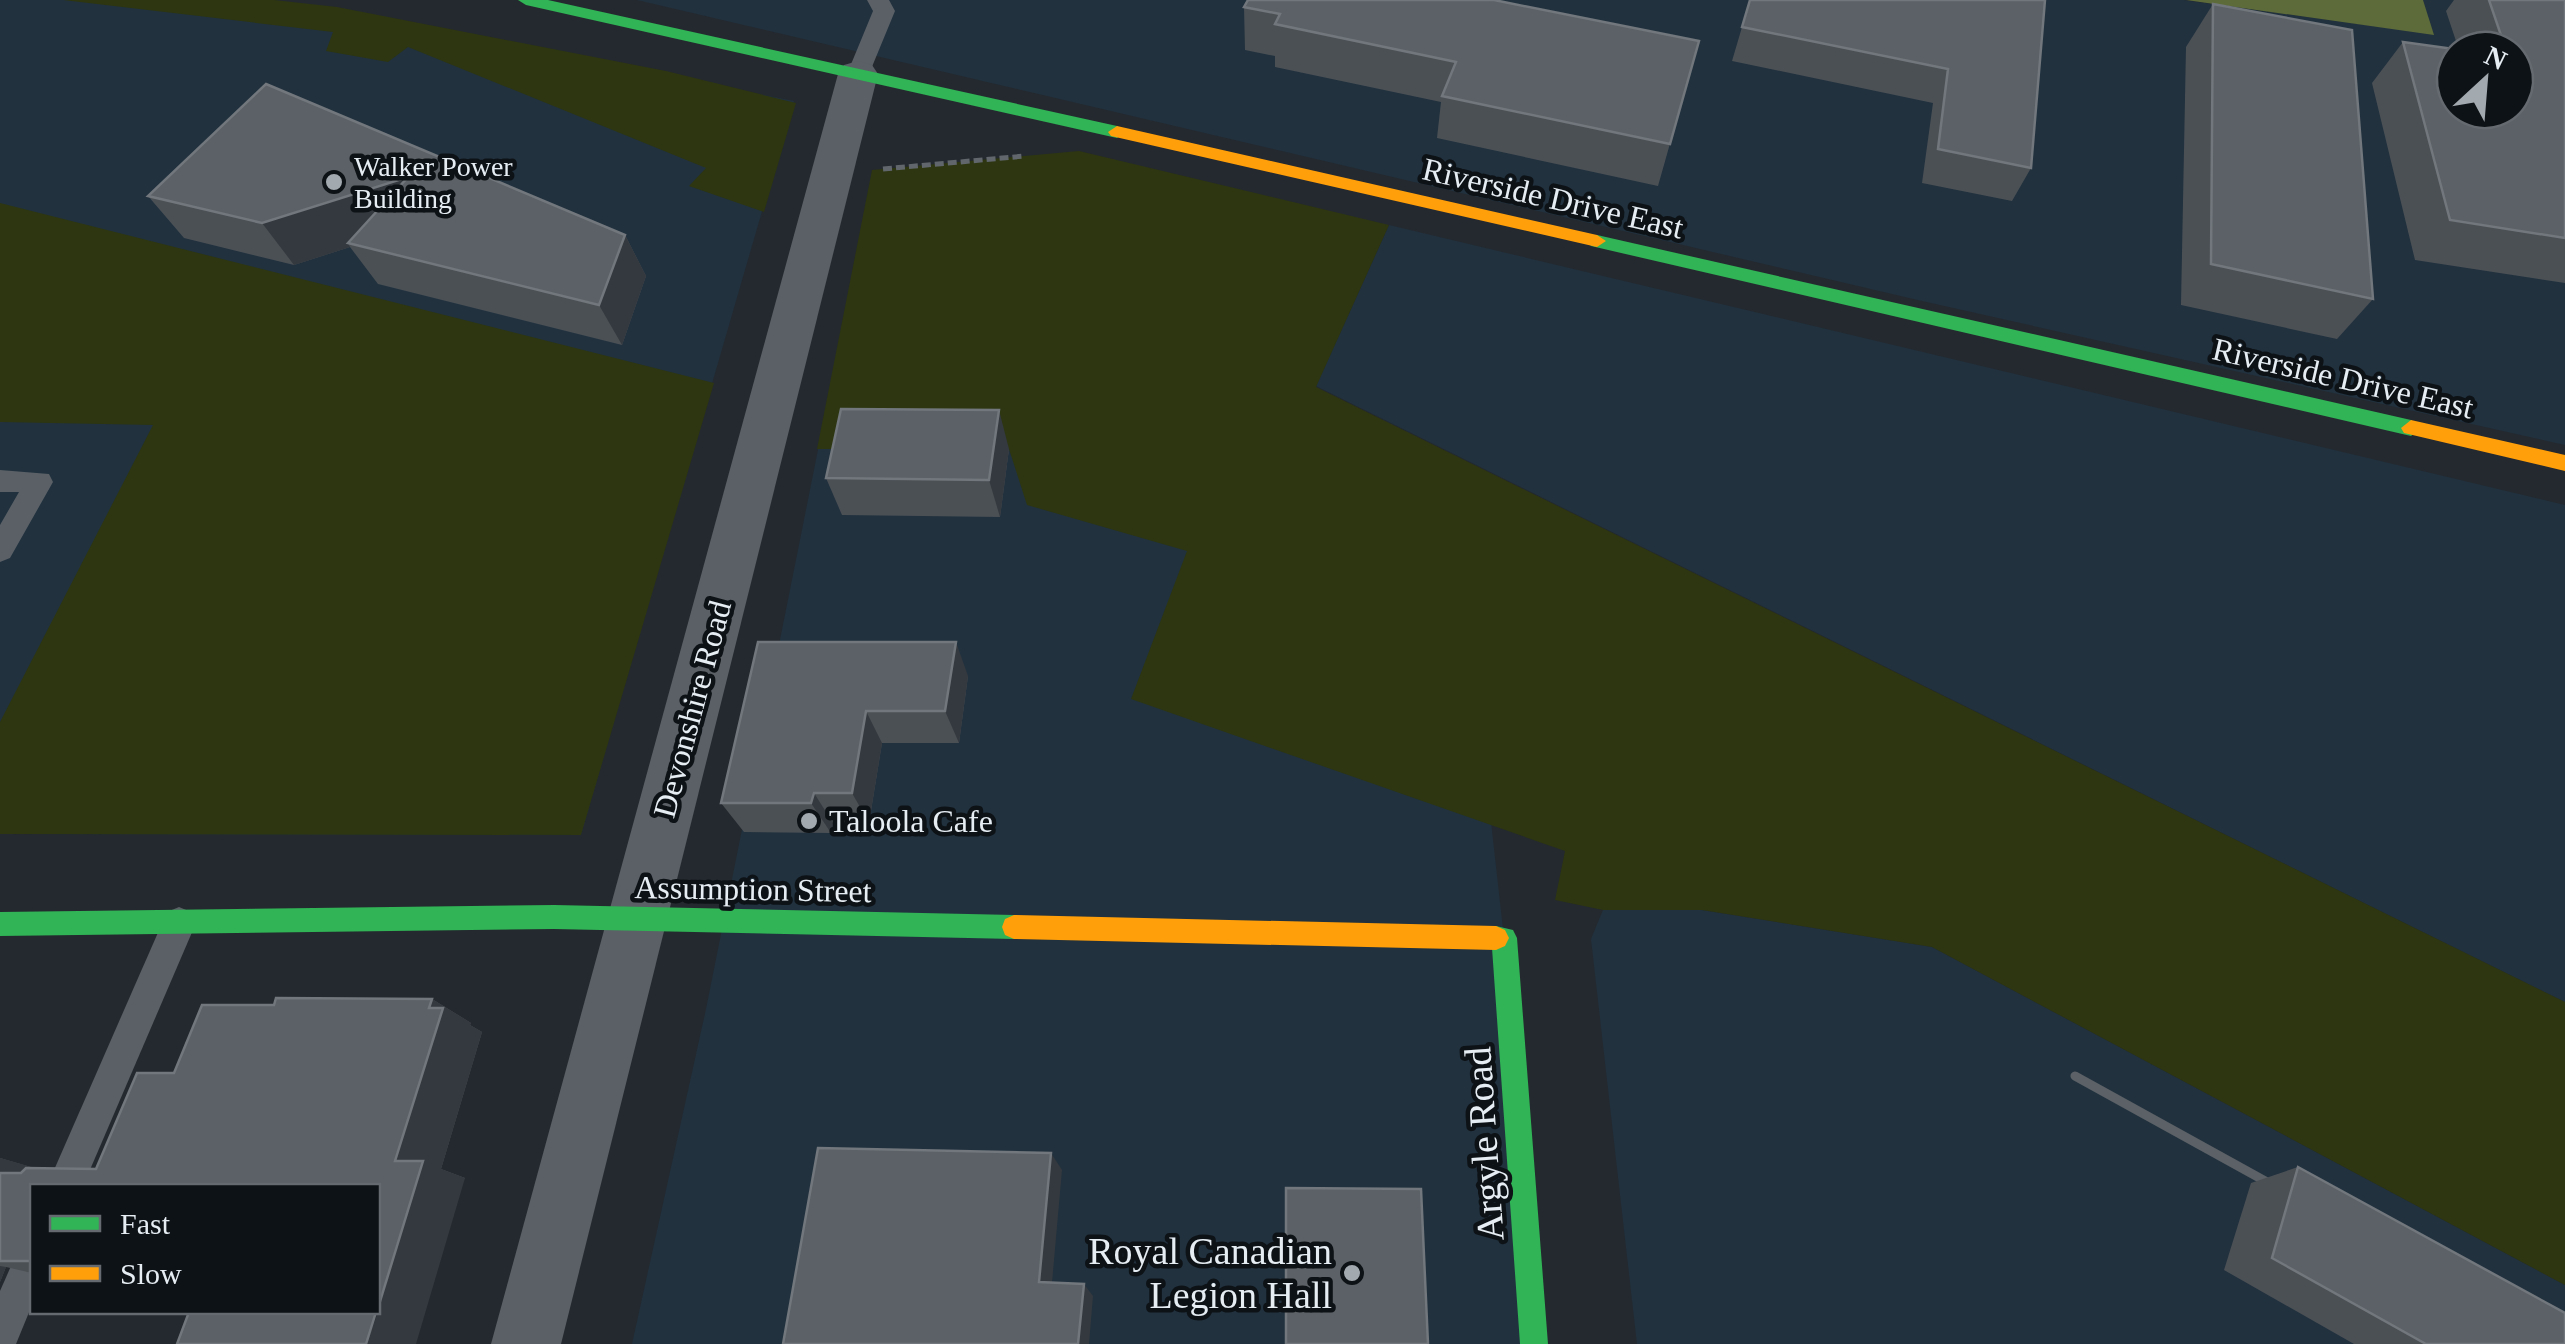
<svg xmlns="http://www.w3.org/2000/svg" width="2565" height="1344" viewBox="0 0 2565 1344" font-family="Georgia,serif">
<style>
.built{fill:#21313e;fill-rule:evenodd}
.green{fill:#2d3611}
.water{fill:#5d6b3a}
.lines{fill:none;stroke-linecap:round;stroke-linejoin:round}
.path{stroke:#60666b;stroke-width:5;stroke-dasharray:9 4;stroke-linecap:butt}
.lane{fill:#5a6066;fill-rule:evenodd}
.street{fill:#5a6066;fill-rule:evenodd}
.fast{fill:#30b455;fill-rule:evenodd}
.slow{fill:#ff9f0a;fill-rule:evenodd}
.rail{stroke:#5b6166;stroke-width:9}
.wall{fill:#4b5055;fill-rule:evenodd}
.shaded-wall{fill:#34393f}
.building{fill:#5b6166;stroke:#71777c;stroke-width:2.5}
.poi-dot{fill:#a2a9af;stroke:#0d1216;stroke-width:4}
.labels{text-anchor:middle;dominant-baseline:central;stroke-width:9;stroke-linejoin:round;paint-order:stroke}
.far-poi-label{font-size:28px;fill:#e6eef4;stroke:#0d1216;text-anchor:start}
.street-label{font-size:32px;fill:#e6eef4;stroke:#0d1216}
.poi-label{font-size:32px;fill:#e6eef4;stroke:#0d1216;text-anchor:start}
.near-street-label{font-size:38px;fill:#e6eef4;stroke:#0d1216}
.near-poi-label{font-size:38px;fill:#e6eef4;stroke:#0d1216;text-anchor:end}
</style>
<rect width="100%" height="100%" fill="#24292f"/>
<g class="built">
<path d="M0,0h213l134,15 447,86 -213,734 -581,-1z"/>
<path d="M637,0h1546l249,34 -9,-34h60l82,11v434l-643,-144zM2455,50h60v60h-60z"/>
<path d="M1389,225l1176,280v497l-1249,-616z"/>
<path d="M825,415l315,28 336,245 28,250 30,406h-902l74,-335z"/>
<path d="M1603,910h99l230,37 633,338v59h-928l-46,-405z"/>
</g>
<g class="green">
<path d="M63,0h211l63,7 329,64 130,32 -32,109 -75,-26 17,-18 -298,-121 -20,15 -62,-11 7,-19z"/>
<path d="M1079,151l310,74 -73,162 1249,615v283l-633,-338 -230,-37h-99l-48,-10 10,-49 -434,-152 56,-148 -160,-46 -18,-56h-192l55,-279z"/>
<path d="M0,203l714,180 -133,452 -581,-1v-112l153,-297 -153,-3z"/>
</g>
<path class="water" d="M2186,0h237l11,35z"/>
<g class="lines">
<path class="path" d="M883,169l142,-13"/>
<g class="lane">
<path d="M867,0h22l6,11 -26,63 -11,7 -11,-7 26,-63z"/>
<path d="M0,470l49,4 4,8 -43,76 -10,4v-37l19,-33h-19z"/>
<path d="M179,907l12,5 5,11 -113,263h-36l120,-274z"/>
<path d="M32,1242v63l-16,39h-16v-53l19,-43z"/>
</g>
<path class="street" d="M858,61l14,4 6,9 -317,1270h-70l347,-1270 6,-9z"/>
<g class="fast">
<path d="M518,0h30l569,126 9,6 -9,6 -591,-133z"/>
<path d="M1597,235l814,185 10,8 -10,8 -820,-190 -3,-5z"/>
<path d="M554,905l460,10 9,4 3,8 -3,8 -9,4 -460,-10 -554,7v-24z"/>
<path d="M1496,926l17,4 4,8 31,406h-28l-28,-396 -9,-10 4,-8z"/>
</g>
<g class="slow">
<path d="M1117,126l480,109 9,6 -9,6 -486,-111 -3,-4z"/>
<path d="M2411,420l154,35v16l-161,-38 -3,-5z"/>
<path d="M1014,915l482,11 9,4 4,8 -4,8 -9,4 -482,-11 -9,-4 -3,-8 3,-8z"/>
</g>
<path class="rail" d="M2075,1076l210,116"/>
</g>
<g class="wall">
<path d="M1750,0h295l-14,168 -19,33 -90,-18 11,-80 -201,-42z"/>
<path d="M2454,0h111v283l-150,-23 -43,-177 31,-41 56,8 -13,-39zM2455,50h60l-60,60z"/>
<path d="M2213,4l160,295 -36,40 -156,-34 5,-258z"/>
<path d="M1244,7l455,34 -41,145 -221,-48 4,-36 -166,-35v-11l-30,-6z"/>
<path d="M148,196l477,39 21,41 -24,69 -244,-61 -28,-37 -56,18 -110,-27z"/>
<path d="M1009,449l-9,68 -158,-2 -16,-37z"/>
<path d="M758,642l210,34 -9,67h-77l-13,80h-36l-2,10 -87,-1 -23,-29z"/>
<path d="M432,999l39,24 -1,2 12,7 -41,137 24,9 -87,134 -346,-126v87l-26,-6 -6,15v-124l34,10 62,1 78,-96 100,-68z"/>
<path d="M2298,1167l267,177h-211l-130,-74 27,-87z"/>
</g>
<g class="shaded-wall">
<path d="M408,177l-60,66 2,4 -56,18 -32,-42z"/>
<path d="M625,235l21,41 -24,69 -23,-40z"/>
<path d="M999,410l10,39 -9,68 -11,-37z"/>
<path d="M956,642l12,34 -9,67 -14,-32z"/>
<path d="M866,711l16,32 -13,80 -17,-30z"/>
<path d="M814,793l19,30 -2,10 -20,-30z"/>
<path d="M432,999l39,24 -1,2 12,7 -41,137 24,9 -49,166h-50l12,-32 17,-151z"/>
<path d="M1051,1153l11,17 -11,124 -12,-12z"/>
<path d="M0,1158l49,14 -49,5z"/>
<path d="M0,1266l6,1 -6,15z"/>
<path d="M1084,1284l9,12 -4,48h-11z"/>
</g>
<g class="building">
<path d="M1248,0h246l205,41 -29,103 -228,-48 14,-34 -181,-38 5,-10 -36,-7z"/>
<path d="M1750,0h295l-14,168 -93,-19 10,-80 -206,-42z"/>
<path d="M2489,0h76v238l-115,-18 -47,-178 58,8h-6v60h60v-60h-9z"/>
<path d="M2213,4l139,26 21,269 -162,-35z"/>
<path d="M266,84l359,151 -26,70 -251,-62 60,-66 -146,46 -114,-27z"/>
<path d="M841,409l158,1 -10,70 -163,-2z"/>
<path d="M758,642h198l-11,69h-79l-14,82h-38l-3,10h-90z"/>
<path d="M276,998l156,1 -3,9h14l-48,153h28l-45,147v-122h-346v75h-32v-88h21l5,-5 70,1 41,-96h37l28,-68h72z"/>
<path d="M818,1148l233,5 -12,129 45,2 -6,60h-295z"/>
<path d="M2298,1167l267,146v31h-139l-154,-86z"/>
<path d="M1286,1188l135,1 7,155h-142z"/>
<path d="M189,1312h187l-10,32h-189z"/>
</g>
<g class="poi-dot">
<circle cx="334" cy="182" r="10"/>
<circle cx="809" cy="821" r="10"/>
<circle cx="1352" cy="1273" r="10"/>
</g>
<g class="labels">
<g class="far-poi-label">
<text x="354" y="166">Walker Power<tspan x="354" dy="32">Building</tspan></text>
</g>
<g class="street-label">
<text transform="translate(1553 198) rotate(13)">Riverside Drive East</text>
<text transform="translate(2343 378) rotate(13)">Riverside Drive East</text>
<text transform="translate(692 709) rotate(-75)">Devonshire Road</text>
<text transform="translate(753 889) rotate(1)">Assumption Street</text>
</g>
<g class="poi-label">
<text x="829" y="821">Taloola Cafe</text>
</g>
<g class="near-street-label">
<text transform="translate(1484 1144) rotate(-94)">Argyle Road</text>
</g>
<g class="near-poi-label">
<text x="1332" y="1251">Royal Canadian<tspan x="1332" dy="44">Legion Hall</tspan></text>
</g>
</g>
<rect x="30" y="1184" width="350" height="130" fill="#0d1216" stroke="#646a6f" stroke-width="2.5"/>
<rect x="50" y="1216" width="50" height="15" fill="#30b455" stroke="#646a6f" stroke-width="2.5"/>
<text x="120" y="1234" font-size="30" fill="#e6eef4">Fast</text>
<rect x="50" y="1266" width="50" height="15" fill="#ff9f0a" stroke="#646a6f" stroke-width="2.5"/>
<text x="120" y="1284" font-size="30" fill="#e6eef4">Slow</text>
<g transform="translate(2485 80) rotate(26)"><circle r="48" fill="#0d1216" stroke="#646a6f" stroke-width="2.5"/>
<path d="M0-8L18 38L0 25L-18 38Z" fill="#a2a9af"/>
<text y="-15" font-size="28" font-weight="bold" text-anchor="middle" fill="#e6eef4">N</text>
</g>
</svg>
